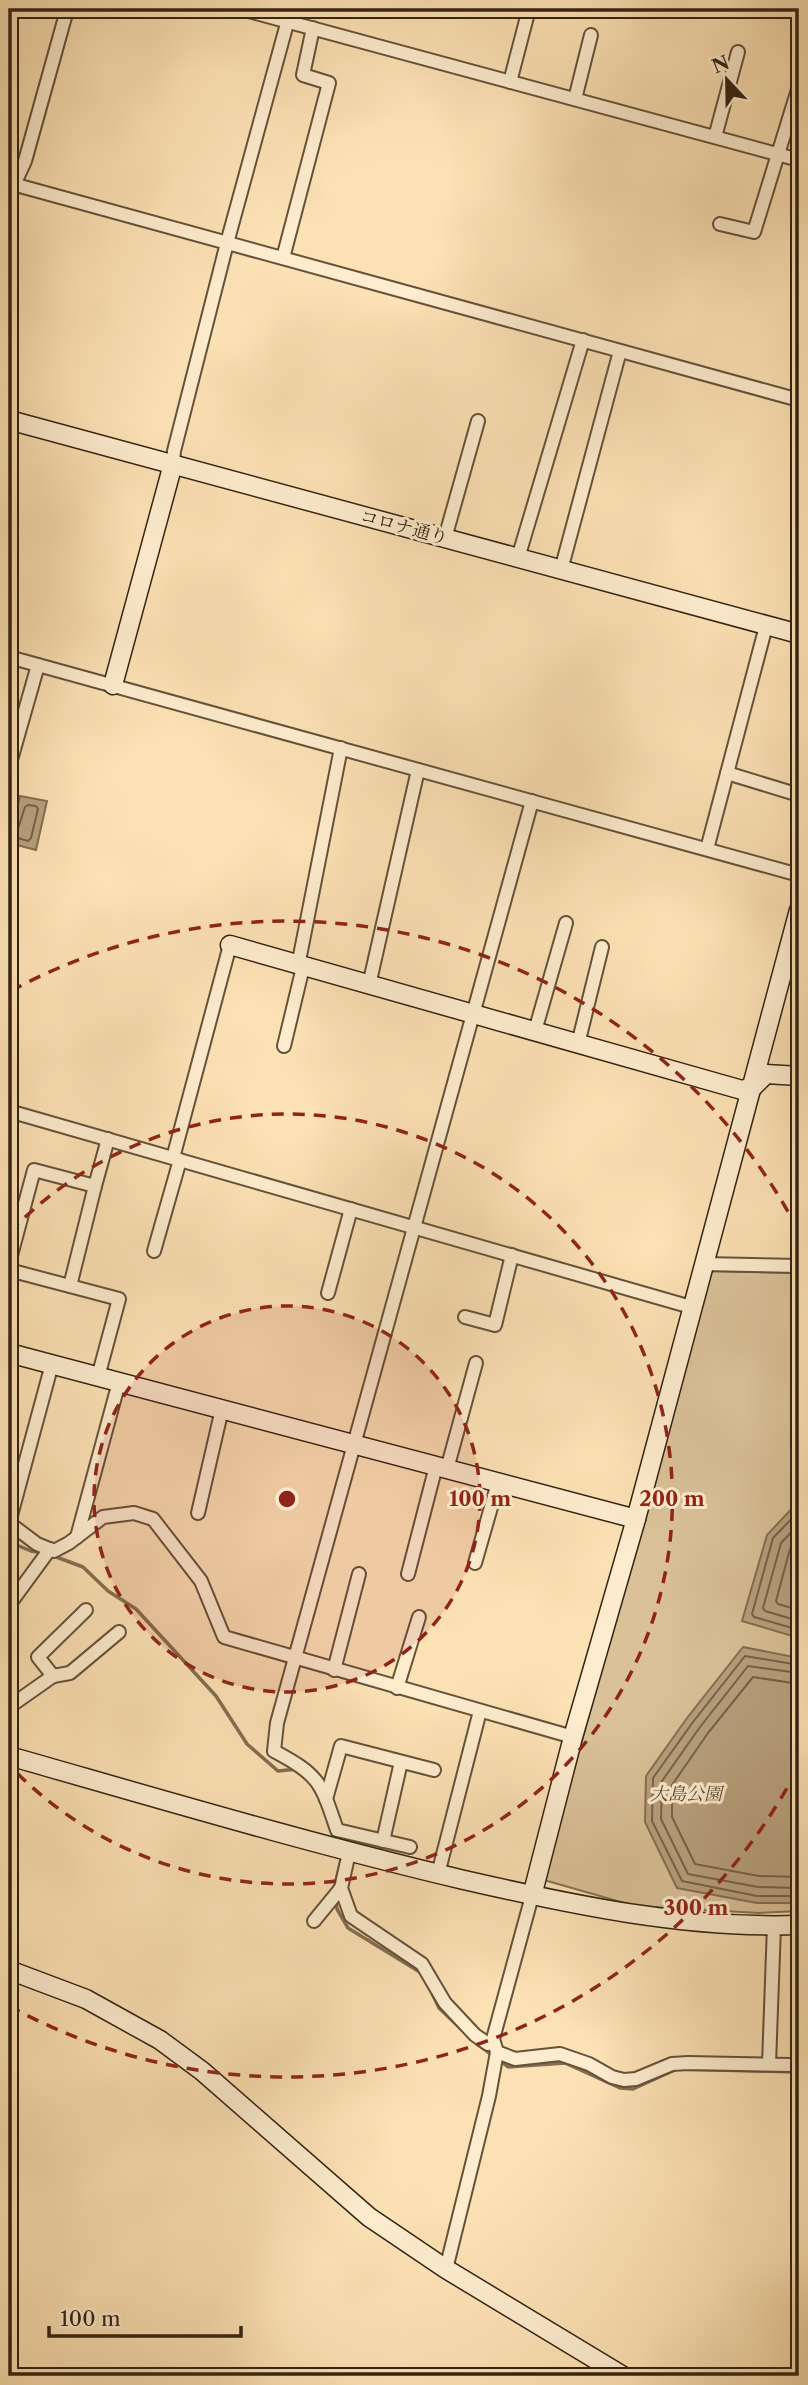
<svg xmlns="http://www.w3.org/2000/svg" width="808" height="2385" viewBox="0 0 808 2385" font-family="'Libre Caslon Text','Noto Serif JP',serif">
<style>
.green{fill:#dac198;stroke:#867254;stroke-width:2}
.water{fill:#b8a07d;stroke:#836e52;stroke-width:2}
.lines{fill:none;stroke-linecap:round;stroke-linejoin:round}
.shore{stroke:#766247;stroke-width:2}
.stream{stroke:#836e52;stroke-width:3.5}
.street-casing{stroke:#65523a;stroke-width:16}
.secondary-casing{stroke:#332311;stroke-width:21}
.street{stroke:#fdecce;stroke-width:12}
.secondary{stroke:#fdecce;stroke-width:18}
.ring{fill:none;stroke:#8f2418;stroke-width:3.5;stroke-dasharray:12 9}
.labels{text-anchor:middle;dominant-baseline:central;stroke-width:6;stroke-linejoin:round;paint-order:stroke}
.street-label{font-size:18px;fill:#332311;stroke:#fdecce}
.park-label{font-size:18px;font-style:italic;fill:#5d4a33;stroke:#fdecce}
.centre{fill:#8f2418;stroke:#fdecce;stroke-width:3.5}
.ring-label{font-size:21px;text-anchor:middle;font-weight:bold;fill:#8f2418;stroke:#fdecce;stroke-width:6;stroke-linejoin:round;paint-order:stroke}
</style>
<rect width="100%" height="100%" fill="#fce1b4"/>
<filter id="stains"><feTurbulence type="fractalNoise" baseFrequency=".00286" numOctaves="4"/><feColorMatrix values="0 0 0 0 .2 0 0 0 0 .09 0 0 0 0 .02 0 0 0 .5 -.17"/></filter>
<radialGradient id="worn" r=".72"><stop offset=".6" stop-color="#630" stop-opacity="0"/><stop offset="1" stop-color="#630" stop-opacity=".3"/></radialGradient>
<path class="green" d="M710,1271l89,2v638l-40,2 -124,-7 -91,-26z"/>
<g class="water">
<path d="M20,796l27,5 -11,49 -27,-7z"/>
<path d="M799,1501v137l-57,-17 25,-86z"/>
<path d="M743,1647l56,11v245h-42l-80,-15 -32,-66 1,-46 41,-58z"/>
</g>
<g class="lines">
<g class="shore">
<path d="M28,805l8,1 2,3 -7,29 -3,3 -10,-3 -2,-3 9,-28z"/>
<path d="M799,1511l-26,27 -21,76 2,3 45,13"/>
<path d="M799,1524l-18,19 -18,65 2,3 34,10"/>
<path d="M799,1539l-9,10 -14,52 2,3 21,6"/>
<path d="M799,1665l-54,-9 -52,66 -40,56 -1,43 30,60 75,15h42"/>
<path d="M799,1673l-51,-7 -48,61 -38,54 -1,38 27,55 70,13 41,1"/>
<path d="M799,1684l-46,-7 -45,56 -36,52v32l23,47 64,12 40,1"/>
</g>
<g class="stream">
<path d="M19,1546l12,5 13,2"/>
<path d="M51,1555l32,12 25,24 28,18 80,87 31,48 31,27 20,-2"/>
<path d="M334,1889l8,-33"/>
<path d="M336,1901l1,8 11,19 75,46"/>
<path d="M429,1987l10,21 23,22"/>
<path d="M476,2043l16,12"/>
<path d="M498,2059l10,8 57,-4 55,25 13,1 44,-20 122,3"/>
</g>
<defs>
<g id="street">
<path d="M241,9l558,151"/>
<path d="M790,11v-2"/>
<path d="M510,82l19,-73"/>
<path d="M575,99l16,-64"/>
<path d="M715,137l23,-85"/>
<path d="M9,183l790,217"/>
<path d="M14,185l11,-24 42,-151"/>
<path d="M720,224l34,8 45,-146"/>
<path d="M283,258l46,-175 -26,-8 10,-47"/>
<path d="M173,464l1,-13 53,-208 64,-234"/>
<path d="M445,538l33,-117"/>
<path d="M518,558l65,-218"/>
<path d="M561,570l59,-219"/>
<path d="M9,657l790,218"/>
<path d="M9,767l29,-102"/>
<path d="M727,773l72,22"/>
<path d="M707,849l59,-223"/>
<path d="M298,966l43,-218"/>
<path d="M369,985l49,-215"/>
<path d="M535,1031l31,-108"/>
<path d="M578,1044l24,-97"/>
<path d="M284,1046l19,-79"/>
<path d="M16,1113l675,194"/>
<path d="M173,1158l57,-213"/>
<path d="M154,1251l26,-91"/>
<path d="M9,1263l25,-93 61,16 13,-47"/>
<path d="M703,1264l96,2"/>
<path d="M9,1270l110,29 -21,78"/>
<path d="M70,1286l25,-100"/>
<path d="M328,1293l23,-84"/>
<path d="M465,1317l30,8 17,-70"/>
<path d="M447,1469l29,-106"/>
<path d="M198,1513l24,-104"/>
<path d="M9,1523l28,21 17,7 15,-8 34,-26 31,-4 19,6 48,62 23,56 349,100"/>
<path d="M9,1523l43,-159"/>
<path d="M77,1537l42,-155"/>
<path d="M475,1563l23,-80"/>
<path d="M408,1574l28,-108"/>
<path d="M9,1605l41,-56"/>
<path d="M334,1670l25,-96"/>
<path d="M53,1676l17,-3 49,-41"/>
<path d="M397,1688l22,-71"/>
<path d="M9,1707l44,-31 -15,-19 48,-47"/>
<path d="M326,1799l15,-53 93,24"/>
<path d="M383,1841l18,-79"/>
<path d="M410,1847l-73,-17c-16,-48 -18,-55 -63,-79l3,-28 255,-922"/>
<path d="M349,1853l-8,35 10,28 71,48 23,39 30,32 13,9 5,-2"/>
<path d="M438,1874l42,-163"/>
<path d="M314,1921l27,-33"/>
<path d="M497,2052l18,7 45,-5 29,10 23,13 12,3 12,-1 36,-15 16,-1 103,2 8,-3"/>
<path d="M769,2064l5,-138"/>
<path d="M446,2269l43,-173 8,-44 -4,-13 39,-143"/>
</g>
<g id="secondary">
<path d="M9,420l790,214"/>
<path d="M113,685l60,-221"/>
<path d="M230,945l512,145 11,-3 13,-13 33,2"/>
<path d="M9,1353l627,166"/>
<path d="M9,1756c151,43 302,88 455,124 109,25 223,49 335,45"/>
<path d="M532,1896l41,-159 63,-218 163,-609"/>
<path d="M9,1970l77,29 74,41 42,31 167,146 77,52 177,107"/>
</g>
</defs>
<use href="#street" class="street-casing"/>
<use href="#secondary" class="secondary-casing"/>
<use href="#street" class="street"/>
<use href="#secondary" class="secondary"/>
</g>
<circle cx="287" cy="1499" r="193" fill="#8f2418" fill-opacity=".12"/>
<g class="ring">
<circle cx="287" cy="1499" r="193"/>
<path d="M10 1232A385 385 0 1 1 10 1766"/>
<path d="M797 1770A578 578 0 0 1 11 2007M11 991A578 578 0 0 1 797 1228"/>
</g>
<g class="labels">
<g class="street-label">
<text transform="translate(404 527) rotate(15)">コロナ通り</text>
</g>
<g class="park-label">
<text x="686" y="1794">大島公園</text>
</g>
</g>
<circle cx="287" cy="1499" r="10" class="centre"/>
<g class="ring-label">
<text x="480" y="1506">100 m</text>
<text x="672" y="1506">200 m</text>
<text x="696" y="1915">300 m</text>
</g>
<rect width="808" height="2385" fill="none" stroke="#fce1b4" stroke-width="35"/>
<rect x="10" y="10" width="787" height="2364" fill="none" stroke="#332311" stroke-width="3.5"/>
<rect x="18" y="18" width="773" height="2350" fill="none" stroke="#332311" stroke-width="2"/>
<g transform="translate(727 80) rotate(338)" stroke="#fdecce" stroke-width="5" paint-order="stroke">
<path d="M0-5L12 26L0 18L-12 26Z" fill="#332311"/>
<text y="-10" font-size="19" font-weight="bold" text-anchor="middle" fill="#332311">N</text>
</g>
<path d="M49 2326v10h192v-10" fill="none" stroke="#332311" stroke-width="3.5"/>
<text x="60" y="2326" font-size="21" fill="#332311" stroke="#fdecce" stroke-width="5" paint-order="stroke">100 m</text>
<rect width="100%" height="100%" filter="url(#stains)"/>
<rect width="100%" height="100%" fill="url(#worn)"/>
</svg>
